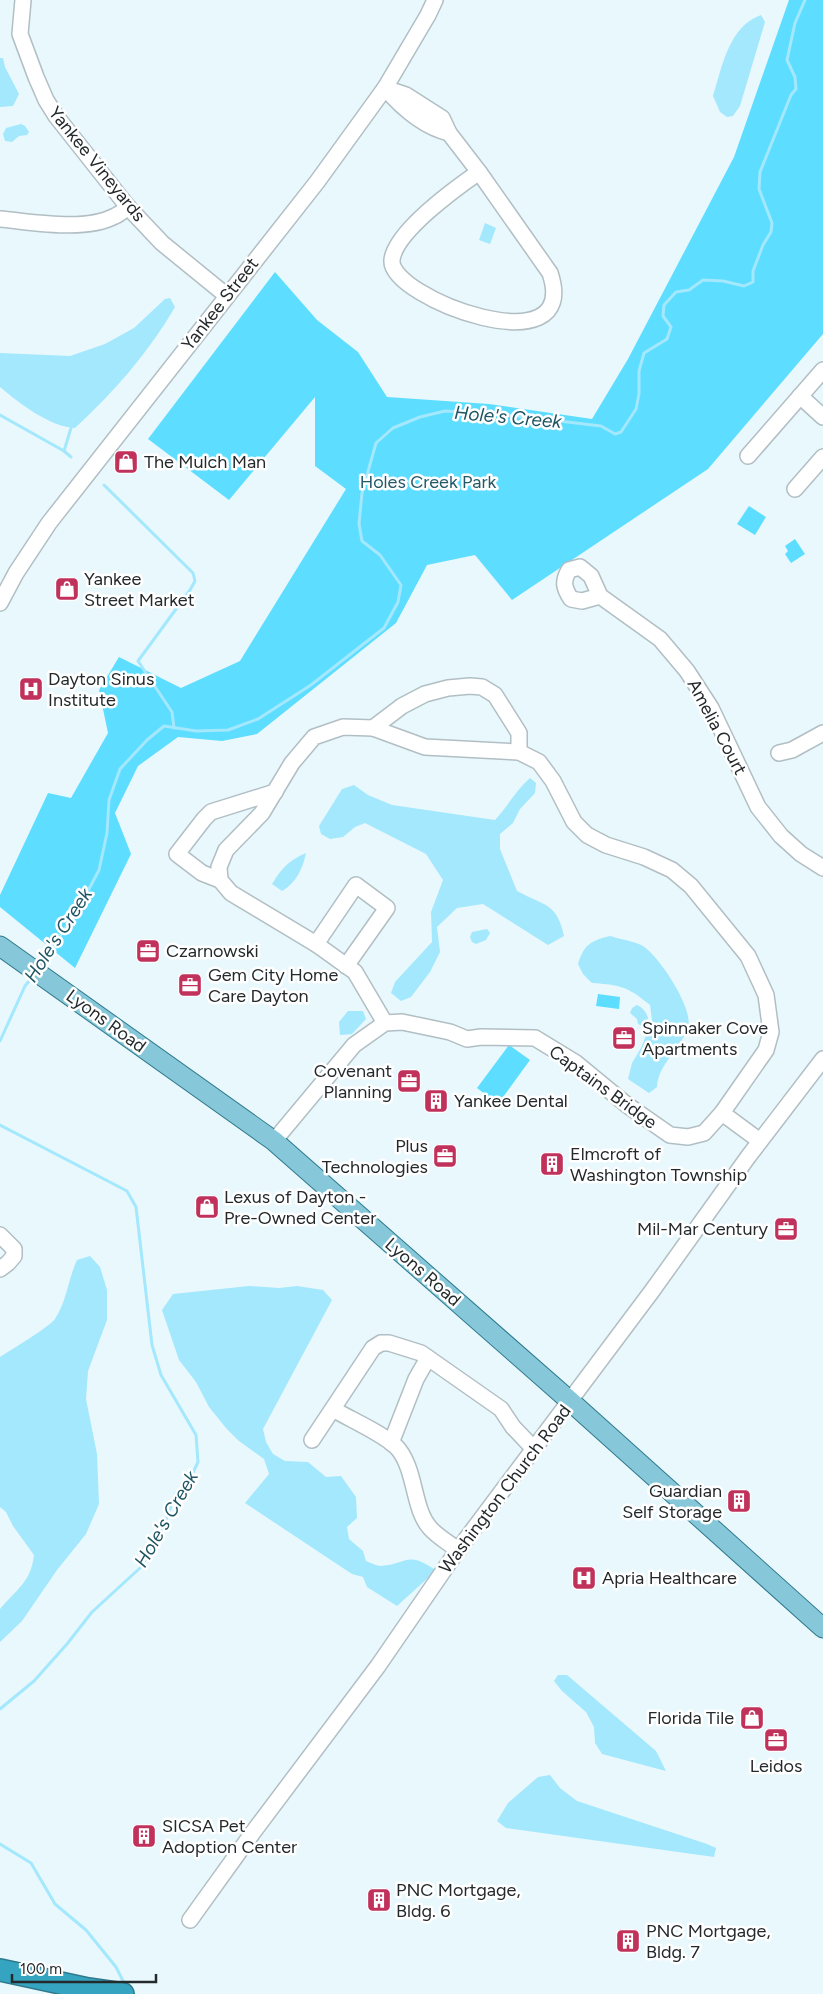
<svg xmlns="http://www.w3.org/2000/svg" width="823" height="1994" viewBox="0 0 823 1994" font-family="Figtree,sans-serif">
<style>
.green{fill:#5dddff}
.water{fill:#a3e8fd}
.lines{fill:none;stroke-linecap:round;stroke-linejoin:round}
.stream{stroke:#a3e8fd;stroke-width:3}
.minor-casing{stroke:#b1bfc4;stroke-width:18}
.major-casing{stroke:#2f798c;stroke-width:21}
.highway-casing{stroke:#2f798c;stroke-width:24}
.minor{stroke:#fff;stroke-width:15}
.major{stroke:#86c8d9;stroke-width:19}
.highway{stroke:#35a4c0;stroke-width:21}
.labels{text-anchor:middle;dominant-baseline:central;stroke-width:5;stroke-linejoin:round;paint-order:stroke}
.street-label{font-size:18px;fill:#242a2c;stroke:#fff}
.poi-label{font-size:18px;fill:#242a2c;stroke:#fff;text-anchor:start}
.park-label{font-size:18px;fill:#235a69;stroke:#fff}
.water-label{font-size:19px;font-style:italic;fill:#1d5563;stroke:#fff}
</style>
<rect width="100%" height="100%" fill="#e9f8fd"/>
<g class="green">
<path d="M789,0h34v334l-115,135 -196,131 -37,-45 -48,10 -31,58 -139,111 -35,7 -44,-4 -40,29 -23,47 16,41 -56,114 -75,-61v-12l48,-102 23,5 37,-65 -9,-43 20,-33 62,31 59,-27 106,-172 -31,-23v-69l-86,103 -81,-61 127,-167 42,48 41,32 29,45 102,7 103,15 36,-60 106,-202z"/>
<path d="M749,506l17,11 -11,18 -18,-11z"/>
<path d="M795,539l10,15 -14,9 -6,-9 3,-3 -3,-5z"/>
<path d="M598,994l22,3 -1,12 -23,-3z"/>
<path d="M509,1045l21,15 -32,44 -21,-16z"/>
</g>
<g class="water">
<path d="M761,15l4,7 -25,84 -7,10 -6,1 -7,-5 -7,-16c9,-29 16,-70 48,-81z"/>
<path d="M0,58h3l2,9 14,27 -6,12 -13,1z"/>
<path d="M21,124l4,2 4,6 -2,3 -8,1 -7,6 -7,-1 -2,-7 3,-6z"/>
<path d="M485,223l11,5 -6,16 -11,-4z"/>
<path d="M170,298l5,9c-26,45 -61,85 -100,121 -25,-1 -56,-25 -75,-41v-34l70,3 35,-12 29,-16 31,-29z"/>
<path d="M530,778l6,5 -1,10 -15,16 -7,14 -13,11v15l17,42c28,15 40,12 47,45l-16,9 -65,-41 -26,4 -20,19 3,25 -10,20 -19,25 -10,4 -10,-8 4,-11 37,-40 -1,-30 12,-32 -17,-26 -61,-31 -10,4 -12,10 -13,2 -9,-5 -2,-8 23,-37 12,-4 14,10 24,10 103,15c13,-14 21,-30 35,-42z"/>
<path d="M306,853c-3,15 -10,30 -24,38l-10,-7c9,-15 17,-24 34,-31z"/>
<path d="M487,929l3,4 -4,7 -10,4 -4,-2 -2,-5 2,-5z"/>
<path d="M610,936c9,3 24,5 33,10 16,10 51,63 45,81 -7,22 -30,37 -31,60l-8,6 -21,-14 4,-16 9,-15 11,-28 -2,-15c-23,-19 -30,-20 -58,-22l-9,-9 -5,-10c6,-19 12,-23 32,-28z"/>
<path d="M637,1005c8,4 11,10 12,18l-4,4 -7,-3 -1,-5 -7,-6 2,-5z"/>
<path d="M348,1011h15l3,8 -14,15 -12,1 -1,-13z"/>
<path d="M90,1256l10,11 7,23v30l-19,51 -2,28 11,55 2,50 -13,30 -29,36 -35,51 -22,21v-33c16,-19 31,-27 34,-54l-21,-29 -7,-14 -6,-5v-150c11,-7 49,-30 55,-38 12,-18 13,-40 22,-59z"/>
<path d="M249,1286l30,2 18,-2 26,4 9,10 -69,129 3,13 7,12 12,7 23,1 18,15 15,-1 15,21 1,21 -10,9 2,12 14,12 3,10c5,2 11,5 15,5 27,-2 25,-15 53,3l-5,8 -32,29 -30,-19 -4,-10 -11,-3 -107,-71 24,-29 -5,-15 -25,-18 -13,-13 -17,-21 -13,-25 -17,-22 -17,-50 11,-16z"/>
<path d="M558,1675h9l89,76 10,20 -64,-17 -7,-11 -1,-16 -8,-15 -24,-21 -8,-10z"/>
<path d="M550,1775l10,13 17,13 130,43 9,4 -2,9 -208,-29 -9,-7 11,-18 30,-26z"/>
</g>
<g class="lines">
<g class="stream">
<path d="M0,415l64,36 7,6"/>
<path d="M64,451l7,-23"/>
<path d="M104,485l89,88 2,8 -5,9 -52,71 34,51 2,16"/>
<path d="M39,967l40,-59 20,-38 8,-37 2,-33 11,-31 27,-29 17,-14 32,5 32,-1 30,-11 53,-34 73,-57 14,-26 3,-17 -21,-30 -18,-14 -3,-17 3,-31 14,-50 17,-15 27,-11 25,-6 54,3 102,12 14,8 6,-2 15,-23 3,-15v-23l5,-18 23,-14 4,-12 -8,-11 1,-11 12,-13 13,-2 14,-10 20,1 21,5 9,-4v-11l10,-26 8,-13 1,-9 -13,-34 1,-17 31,-77 5,-6 -1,-12 -8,-17 8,-37 10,-23"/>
<path d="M0,1041l25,-55 8,-10"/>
<path d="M0,1125l127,66 9,16 16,138 9,30 35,60 2,27 -10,21 -12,10 -17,45 -19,30 -48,44 -25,32 -33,37 -34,28"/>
<path d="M0,1844l31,19 24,41 31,26 30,37 9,18"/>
</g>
<defs>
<g id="minor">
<path d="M23,0l-3,34 16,43 10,23 10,16 72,91 34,36 65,53"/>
<path d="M385,88l21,7 36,23 7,15 30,39"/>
<path d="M385,88c17,20 39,39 64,45"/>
<path d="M479,172l71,101c33,97 -162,25 -158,-13 3,-28 64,-72 87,-88z"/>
<path d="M0,219c33,3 85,13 115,-3 5,-2 9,-6 13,-9"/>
<path d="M800,396l23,21"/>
<path d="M748,456l75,-86"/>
<path d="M795,489l28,-32"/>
<path d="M600,596l-18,5 -11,-2c-7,-11 -9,-17 -2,-29l11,-3 11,9 9,20 60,43 27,32 24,37 47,99 23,29 20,18 22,14"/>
<path d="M0,603l16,-30 33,-50 268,-341 68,-94 43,-73 7,-15"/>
<path d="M373,728l29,-22 23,-12 23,-6 22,-2 12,1 13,8 24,38v19"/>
<path d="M779,753l13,-3 31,-17"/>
<path d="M220,880l-18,-7 -25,-19 27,-35 7,-7 64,-20"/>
<path d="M316,944l40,-59 31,23 -41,58"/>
<path d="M722,1113l38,28"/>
<path d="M274,1141l80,-96 31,-22 17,-1 48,10 17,7 14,-2 54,1 41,25 51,42 43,30 18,2 16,-4 18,-20 44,-63 5,-18 -5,-37 -18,-39 -57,-70 -19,-16 -28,-13 -38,-12 -19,-10 -13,-13 -21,-41 -14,-19 -20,-10 -94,-5 -52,-19 -30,-1 -29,10 -22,26 -30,50 -36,37 -7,17 1,13 11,13 85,51 39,28 30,51"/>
<path d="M0,1235l14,14v7l-6,7 -8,6"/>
<path d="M333,1409c16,10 56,27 66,41 17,22 14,59 31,78 8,9 19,15 28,22"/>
<path d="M312,1440l61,-92 8,-5h8l32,10 80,56 12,18 20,21"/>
<path d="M391,1443l25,-64 12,-21"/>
<path d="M190,1920l64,-89 124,-165 77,-112 197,-263 96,-134 75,-98"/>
</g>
<path id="major" d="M0,946l274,195 296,260 253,227"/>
<path id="highway" d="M0,1970l88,19 35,5"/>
</defs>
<use href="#minor" class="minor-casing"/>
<use href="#major" class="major-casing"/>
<use href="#highway" class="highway-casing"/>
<use href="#minor" class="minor"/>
<use href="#major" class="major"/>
<use href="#highway" class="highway"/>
</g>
<defs>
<symbol id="shop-square" viewBox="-11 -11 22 22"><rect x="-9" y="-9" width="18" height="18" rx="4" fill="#c0315b" stroke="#fff"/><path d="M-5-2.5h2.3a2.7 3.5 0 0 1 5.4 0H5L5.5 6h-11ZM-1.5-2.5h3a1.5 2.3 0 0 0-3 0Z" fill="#fff"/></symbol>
<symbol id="hospital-square" viewBox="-11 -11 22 22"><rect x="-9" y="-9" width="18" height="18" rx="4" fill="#c0315b" stroke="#fff"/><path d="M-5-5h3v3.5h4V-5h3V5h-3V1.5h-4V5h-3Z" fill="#fff"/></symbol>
<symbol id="office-square" viewBox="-11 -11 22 22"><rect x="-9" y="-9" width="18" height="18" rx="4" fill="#c0315b" stroke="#fff"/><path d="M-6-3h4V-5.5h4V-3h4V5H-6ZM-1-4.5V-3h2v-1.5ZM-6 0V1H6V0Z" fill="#fff"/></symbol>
<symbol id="building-square" viewBox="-11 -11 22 22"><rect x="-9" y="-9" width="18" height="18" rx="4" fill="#c0315b" stroke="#fff"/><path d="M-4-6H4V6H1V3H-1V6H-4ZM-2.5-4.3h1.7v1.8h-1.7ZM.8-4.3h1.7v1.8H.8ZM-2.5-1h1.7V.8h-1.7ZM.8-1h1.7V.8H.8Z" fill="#fff"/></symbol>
</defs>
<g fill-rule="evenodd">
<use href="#shop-square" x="112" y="448" width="28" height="28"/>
<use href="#shop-square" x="53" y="575" width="28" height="28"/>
<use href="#hospital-square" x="17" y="675" width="28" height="28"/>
<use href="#office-square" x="134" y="937" width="28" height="28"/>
<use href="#office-square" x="176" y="971" width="28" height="28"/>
<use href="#office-square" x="610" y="1024" width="28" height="28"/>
<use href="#office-square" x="395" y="1067" width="28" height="28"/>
<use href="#building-square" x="422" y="1087" width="28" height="28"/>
<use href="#office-square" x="431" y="1142" width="28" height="28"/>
<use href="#building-square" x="538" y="1150" width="28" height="28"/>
<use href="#shop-square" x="193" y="1193" width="28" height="28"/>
<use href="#office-square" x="772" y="1215" width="28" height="28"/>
<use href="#building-square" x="725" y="1487" width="28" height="28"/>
<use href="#hospital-square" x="570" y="1564" width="28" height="28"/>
<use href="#shop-square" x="738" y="1704" width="28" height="28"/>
<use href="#office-square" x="762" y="1726" width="28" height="28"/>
<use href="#building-square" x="130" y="1822" width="28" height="28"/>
<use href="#building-square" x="365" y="1886" width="28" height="28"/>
<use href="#building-square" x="614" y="1927" width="28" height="28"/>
</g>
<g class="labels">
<g class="street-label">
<text transform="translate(97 164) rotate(51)">Yankee Vineyards</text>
<text transform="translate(220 304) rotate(-52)">Yankee Street</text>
<text transform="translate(717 727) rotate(62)">Amelia Court</text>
<text transform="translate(106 1021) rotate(36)">Lyons Road</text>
<text transform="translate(603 1087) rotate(36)">Captains Bridge</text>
<text transform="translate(423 1272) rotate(41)">Lyons Road</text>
<text transform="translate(505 1489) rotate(-53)">Washington Church Road</text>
</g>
<g class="poi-label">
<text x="144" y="462">The Mulch Man</text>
<text x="84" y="579">Yankee<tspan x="84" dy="21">Street Market</tspan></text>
<text x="48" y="679">Dayton Sinus<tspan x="48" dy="21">Institute</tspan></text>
<text x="166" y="951">Czarnowski</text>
<text x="208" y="975">Gem City Home<tspan x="208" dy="21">Care Dayton</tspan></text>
<text x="642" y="1028">Spinnaker Cove<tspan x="642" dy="21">Apartments</tspan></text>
<text x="392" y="1071" text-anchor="end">Covenant<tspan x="392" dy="21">Planning</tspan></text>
<text x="454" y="1101">Yankee Dental</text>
<text x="428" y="1146" text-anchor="end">Plus<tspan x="428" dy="21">Technologies</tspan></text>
<text x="570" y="1154">Elmcroft of<tspan x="570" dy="21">Washington Township</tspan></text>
<text x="224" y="1197">Lexus of Dayton -<tspan x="224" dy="21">Pre-Owned Center</tspan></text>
<text x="768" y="1229" text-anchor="end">Mil-Mar Century</text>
<text x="722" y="1491" text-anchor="end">Guardian<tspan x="722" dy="21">Self Storage</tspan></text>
<text x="602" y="1578">Apria Healthcare</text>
<text x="734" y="1718" text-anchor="end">Florida Tile</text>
<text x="776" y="1766" text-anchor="middle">Leidos</text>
<text x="162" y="1826">SICSA Pet<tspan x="162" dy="21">Adoption Center</tspan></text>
<text x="396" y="1890">PNC Mortgage,<tspan x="396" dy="21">Bldg. 6</tspan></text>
<text x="646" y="1931">PNC Mortgage,<tspan x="646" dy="21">Bldg. 7</tspan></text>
</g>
<g class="park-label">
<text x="428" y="482">Holes Creek Park</text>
</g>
<g class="water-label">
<text transform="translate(508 417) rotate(5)">Hole's Creek</text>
<text transform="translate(58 935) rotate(-57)">Hole's Creek</text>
<text transform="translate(166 1519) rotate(-60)">Hole's Creek</text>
</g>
</g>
<path d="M12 1974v8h144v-8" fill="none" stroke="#242a2c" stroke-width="2.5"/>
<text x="20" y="1974" font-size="15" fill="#242a2c" stroke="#ffffff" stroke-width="4" paint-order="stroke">100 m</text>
</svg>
